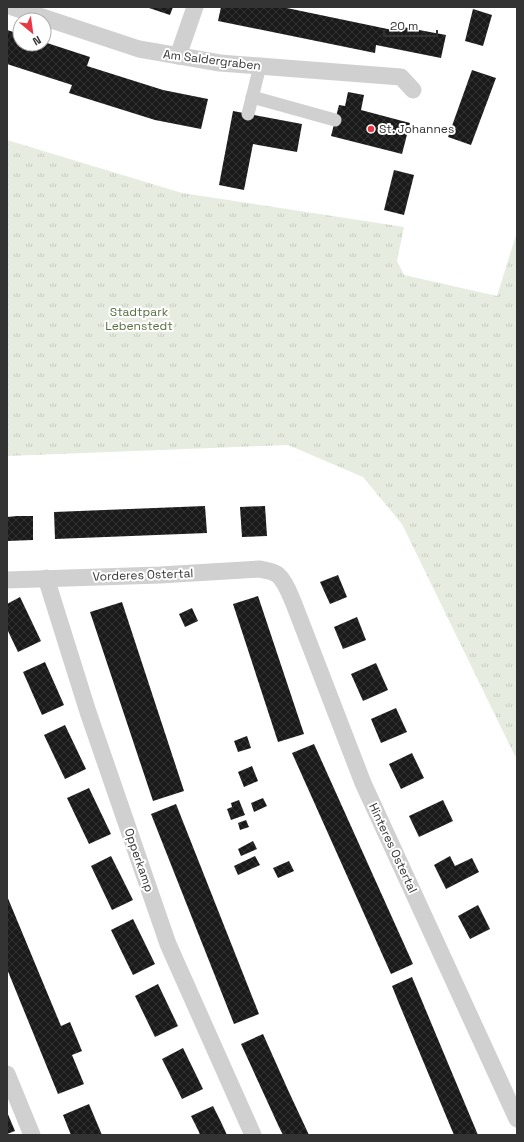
<svg xmlns="http://www.w3.org/2000/svg" width="524" height="1142" viewBox="0 0 524 1142" font-family="'Space Grotesk',sans-serif">
<style>
.park{fill:url(#park-tufts)}
.building{fill:url(#building-cross-hatch)}
.lines{fill:none;stroke-linecap:round;stroke-linejoin:round}
.pedestrian{stroke:#d0d0d0;stroke-width:13}
.minor{stroke:#d0d0d0;stroke-width:17}
.poi-dot{fill:#e63946;stroke:#fff;stroke-width:1.5}
.labels{text-anchor:middle;dominant-baseline:central;stroke-width:4;stroke-linejoin:round;paint-order:stroke}
.street-label{font-size:12px;fill:#333;stroke:#fff}
.poi-label{font-size:12px;fill:#333;stroke:#fff;text-anchor:start}
.park-label{font-size:12px;fill:#56703f;stroke:#fff}
</style>
<defs>
<pattern id="park-tufts" width="24" height="20" patternUnits="userSpaceOnUse"><rect width="24" height="20" fill="#e6ecdf"/><path d="M3 7l-1-3M5 7V3M7 7l1-3M15 17l-1-3M17 17v-4M19 17l1-3" fill="none" stroke="#c6cbc0"/></pattern>
<pattern id="building-cross-hatch" width="8" height="8" patternUnits="userSpaceOnUse"><rect width="8" height="8" fill="#1a1a1a"/><path d="M0 0l8 8M0 8l8-8" fill="none" stroke="#333"/></pattern>
</defs>
<rect width="100%" height="100%" fill="#fff"/>
<path class="park" d="M7,140l175,53 222,34 -7,34 7,14 93,21 20,-64v528l-115,-236 -39,-47 -75,-32 -281,11z"/>
<g class="building">
<path d="M146,7h27l-3,8z"/>
<path d="M221,7h15l8,1v-1h38l120,25 1,-5 43,8 -5,23 -65,-13 -1,8 -157,-32z"/>
<path d="M473,9l19,6 -9,31 -18,-5z"/>
<path d="M7,30l13,4v10h24v-2l46,15 -3,9 76,24 45,9 -7,30 -46,-9 -86,-27 3,-8 -65,-21z"/>
<path d="M472,70l24,8 -25,67 -23,-8z"/>
<path d="M348,92l16,3 -3,15 49,13 -8,31 -71,-18 8,-31 6,1z"/>
<path d="M233,111l69,13 -5,28 -44,-8 -9,46 -25,-5z"/>
<path d="M394,170l20,5 -10,40 -20,-5z"/>
<path d="M205,506l2,27 -152,6 -1,-27z"/>
<path d="M265,506l2,30 -25,1 -2,-30z"/>
<path d="M17,516h16v24l-26,1v-24z"/>
<path d="M338,575l9,22 -17,7 -10,-22z"/>
<path d="M258,596l46,138 -26,8 -45,-138z"/>
<path d="M20,597l21,44 -23,11 -11,-23v-25z"/>
<path d="M122,602l62,189 -31,10 -63,-189z"/>
<path d="M192,608l6,13 -13,6 -6,-13z"/>
<path d="M357,617l9,23 -23,9 -9,-22z"/>
<path d="M45,662l19,43 -22,10 -19,-43z"/>
<path d="M376,663l12,27 -25,11 -12,-27z"/>
<path d="M396,708l11,24 -26,11 -10,-24z"/>
<path d="M65,725l21,44 -21,10 -21,-44z"/>
<path d="M247,736l4,12 -13,4 -4,-11z"/>
<path d="M314,744l99,220 -22,10 -99,-221z"/>
<path d="M412,753l12,25 -23,11 -12,-25z"/>
<path d="M252,766l6,15 -14,6 -6,-15z"/>
<path d="M89,788l22,46 -22,10 -22,-46z"/>
<path d="M263,798l4,8 -13,6 -3,-9z"/>
<path d="M239,800l6,15 -14,5 -4,-11 5,-2 -1,-4z"/>
<path d="M443,800l10,21 -34,16 -10,-21z"/>
<path d="M176,804l83,210 -25,10 -83,-210z"/>
<path d="M246,820l3,7 -9,3 -2,-7z"/>
<path d="M253,841l4,8 -16,7 -3,-7z"/>
<path d="M111,856l22,44 -21,10 -21,-44z"/>
<path d="M255,856l5,9 -22,10 -4,-9z"/>
<path d="M450,856l5,10 17,-8 7,14 -33,17 -12,-24z"/>
<path d="M289,861l5,10 -16,7 -5,-10z"/>
<path d="M7,896l54,130 9,-4 12,29 -10,4 12,29 -26,10 -51,-125z"/>
<path d="M478,905l12,24 -20,10 -12,-23z"/>
<path d="M133,919l22,45 -22,11 -22,-45z"/>
<path d="M412,977l25,60 41,98h-24l-56,-134 -6,-15z"/>
<path d="M158,984l20,42 -23,11 -20,-41z"/>
<path d="M263,1034l25,56 21,45h-26l-4,-8 -38,-83z"/>
<path d="M183,1048l20,41 -21,10 -20,-40z"/>
<path d="M89,1104l13,31h-31l-8,-20z"/>
<path d="M213,1106l8,16 6,13h-27l-1,-3 -8,-16z"/>
<path d="M7,1112l8,19 -8,3z"/>
</g>
<g class="lines">
<g class="pedestrian">
<path d="M252,97l83,23"/>
<path d="M248,114l12,-48"/>
</g>
<g class="minor">
<path d="M12,7l127,42 81,14 181,14 12,13"/>
<path d="M178,56l17,-49"/>
<path d="M46,578l42,134 80,232 85,191"/>
<path d="M7,580l153,-5 99,-6c6,1 14,2 19,6 8,7 12,20 16,29l69,179 154,336"/>
<path d="M7,1074l25,61"/>
</g>
</g>
<circle class="poi-dot" cx="371" cy="129" r="4"/>
<g class="labels">
<g class="street-label">
<text transform="translate(212 60) rotate(7)">Am Saldergraben</text>
<text transform="translate(143 575) rotate(-2)">Vorderes Ostertal</text>
<text transform="translate(393 848) rotate(65)">Hinteres Ostertal</text>
<text transform="translate(139 860) rotate(71)">Opperkamp</text>
</g>
<g class="poi-label">
<text x="379" y="129">St. Johannes</text>
</g>
<g class="park-label">
<text x="139" y="312">Stadtpark<tspan x="139" dy="14">Lebenstedt</tspan></text>
</g>
</g>
<rect width="524" height="1142" fill="none" stroke="#333333" stroke-width="16"/>
<g transform="translate(32 32) rotate(151)"><circle r="19" fill="#ffffff" stroke="#adadad"/>
<path d="M0-3L7 15L0 10L-7 15Z" fill="#e63946"/>
<text y="-6" font-size="11" font-weight="bold" text-anchor="middle" fill="#333333">N</text>
</g>
<path d="M384 30v6h53v-6" fill="none" stroke="#333333" stroke-width="2"/>
<text x="390" y="30" font-size="12" fill="#333333" stroke="#ffffff" stroke-width="3" paint-order="stroke">20 m</text>
</svg>
